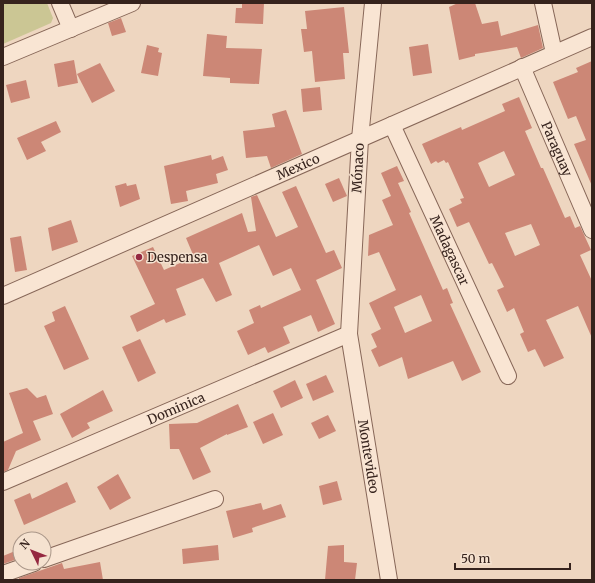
<svg xmlns="http://www.w3.org/2000/svg" width="595" height="583" viewBox="0 0 595 583" font-family="Merriweather,serif">
<style>
.green{fill:#cbc694}
.building{fill:#cc8776;fill-rule:evenodd}
.lines{fill:none;stroke-linecap:round;stroke-linejoin:round}
.minor-casing{stroke:#876758;stroke-width:18}
.minor{stroke:#f9e5d3;stroke-width:16}
.poi-dot{fill:#952841;stroke:#f5e2d0;stroke-width:1.5}
.labels{text-anchor:middle;dominant-baseline:central;stroke-width:3;stroke-linejoin:round;paint-order:stroke}
.street-label{font-size:13px;fill:#36231d;stroke:#f5e2d0}
.poi-label{font-size:13px;fill:#36231d;stroke:#f5e2d0;text-anchor:start}
</style>
<rect width="100%" height="100%" fill="#eed6c0"/>
<path class="green" d="M3,3h44l6,15 -2,5 -48,21z"/>
<g class="building">
<path d="M242,3h22l-1,21 -28,-1 1,-15h6z"/>
<path d="M458,3h17l7,21 16,-3 3,15 37,-11 5,23 -22,10 -4,-11 -42,7v2l-16,4 -10,-53z"/>
<path d="M344,7l5,46h-6l2,26 -30,3 -3,-31 -8,1 -3,-23h6l-2,-18z"/>
<path d="M121,18l5,14 -14,4 -4,-13z"/>
<path d="M207,34l20,2 -1,12 36,1 -3,35 -29,-1v-5l-27,-2z"/>
<path d="M428,44l4,29 -19,3 -4,-29z"/>
<path d="M147,45l12,3 -1,4 4,1 -4,23 -17,-3z"/>
<path d="M74,60l4,23 -20,4 -4,-23z"/>
<path d="M592,61v125l-18,-42 12,-4 -10,-24 -8,3 -15,-37 25,-10 -2,-4z"/>
<path d="M100,63l15,28 -23,12 -15,-29z"/>
<path d="M26,80l4,18 -19,5 -5,-18z"/>
<path d="M320,87l2,23 -19,2 -2,-23z"/>
<path d="M519,97l13,31 -7,3 16,37h2l22,50 5,-2 5,12 5,-2 11,24 -11,5 12,26v57l-14,-32 -32,14 18,38 -20,9 -9,-18 -7,3 -8,-18 4,-2 -10,-24 -7,4 -10,-22 7,-3 -12,-24 -3,1 -20,-42 -12,5 -8,-18 13,-6 -2,-4 4,-1 -16,-36 -2,1 -2,-3 -6,3 -2,-2 -5,3 -9,-20 39,-17 1,3 43,-19 -3,-7zM504,151l11,24 -26,12 -11,-24zM531,224l9,21 -25,11 -10,-23z"/>
<path d="M286,110l16,44 -31,14 -4,-12 -21,2 -3,-27 32,-4 -3,-13z"/>
<path d="M56,121l5,11 -20,10 5,9 -19,9 -10,-22z"/>
<path d="M211,155l1,5 11,-4 5,14 -12,4 2,9 -32,8 2,10 -17,3 -7,-38z"/>
<path d="M397,166l7,15 -6,2 13,29 -2,1 34,77 4,-2 6,15 -3,1 31,68 -19,9 -9,-20 -45,18 -6,-22 -23,10 -8,-17 6,-3 -6,-13 10,-5 -12,-26 27,-13 -17,-38 -11,4 1,-21 24,-10 -11,-25 9,-4 -10,-23zM421,295l11,26 -27,12 -11,-26z"/>
<path d="M339,178l8,18 -14,6 -8,-18z"/>
<path d="M126,183l1,3 9,-2 4,15 -20,8 -5,-21z"/>
<path d="M296,186l30,67 8,-3 8,18 -26,12 19,44 -17,8 -7,-17 -28,12 7,16 -22,10 -3,-6 -17,8 -11,-24 17,-8 -5,-13 11,-5 1,3 40,-18 -10,-22 -18,8 -14,-31 -40,18 13,32 -16,7 -13,-24 -27,11 10,26 -20,8 -2,-4 -27,13 -7,-16 25,-12 -23,-48 21,-9 11,23 30,-13 -8,-19 56,-25 6,19 8,-1 -5,-34 6,-2 19,42 22,-10 -16,-35z"/>
<path d="M71,220l7,22 -26,9 -4,-23z"/>
<path d="M21,236l6,34 -12,2 -5,-34z"/>
<path d="M65,306l24,53 -25,11 -20,-44 11,-5 -3,-9z"/>
<path d="M140,339l16,34 -18,9 -16,-35z"/>
<path d="M326,375l8,17 -21,9 -7,-17z"/>
<path d="M295,380l8,18 -22,10 -8,-17z"/>
<path d="M27,388l10,10 9,-3 7,19 -20,7 8,19 -25,11 -8,19 -5,2v-30l20,-9 -14,-40z"/>
<path d="M103,390l10,21 -26,12 3,5 -18,10 -12,-24z"/>
<path d="M238,404l10,23 -21,8v-1l-27,14 11,24 -18,8 -14,-31h-9l-1,-25 28,-1z"/>
<path d="M273,413l10,22 -20,9 -10,-22z"/>
<path d="M328,415l8,16 -17,8 -8,-16z"/>
<path d="M118,474l13,24 -21,12 -13,-23z"/>
<path d="M337,481l5,19 -19,5 -4,-19z"/>
<path d="M67,482l9,20 -52,23 -10,-25 16,-7 2,6z"/>
<path d="M261,503l2,7 18,-6 5,13 -34,11 1,4 -20,6 -7,-27z"/>
<path d="M218,545l1,15 -36,4 -1,-15z"/>
<path d="M344,545v17l13,1 -2,17h-30l3,-34z"/>
<path d="M20,549v9l-17,6v-8z"/>
<path d="M100,562l3,18h-84v-2l43,-15 2,6z"/>
</g>
<g class="lines">
<defs>
<g id="minor">
<path d="M60,3l11,26"/>
<path id="s1" d="M373,3l-13,136 -11,195 40,246"/>
<path d="M543,3l11,50"/>
<path d="M3,57l129,-54"/>
<path id="s2" d="M522,67l70,163"/>
<path id="s3" d="M392,125l116,251"/>
<path id="s4" d="M3,296l589,-259"/>
<path id="s5" d="M3,482l346,-148"/>
<path d="M44,559l171,-60"/>
<path d="M3,574l31,-11"/>
</g>
</defs>
<use href="#minor" class="minor-casing"/>
<use href="#minor" class="minor"/>
</g>
<circle class="poi-dot" cx="139" cy="257" r="4"/>
<g class="labels">
<g class="street-label">
<text stroke="none"><textPath href="#s2" startOffset="89">Paraguay</textPath></text>
<text stroke="none"><textPath href="#s4" startOffset="322">Mexico</textPath></text>
<text transform="translate(358 168) rotate(-87)">Mónaco</text>
<text stroke="none"><textPath href="#s3" startOffset="138">Madagascar</textPath></text>
<text stroke="none"><textPath href="#s5" startOffset="188">Dominica</textPath></text>
<text stroke="none"><textPath href="#s1" startOffset="456">Montevideo</textPath></text>
</g>
<g class="poi-label">
<text x="147" y="257">Despensa</text>
</g>
</g>
<rect width="595" height="583" fill="none" stroke="#36231d" stroke-width="8"/>
<g transform="translate(32 551) rotate(313)"><circle r="19" fill="#f5e2d0" stroke="#a99688"/>
<path d="M0-3L7 15L0 10L-7 15Z" fill="#952841"/>
<text y="-6" font-size="11" font-weight="bold" text-anchor="middle" fill="#36231d">N</text>
</g>
<path d="M455 563v6h115v-6" fill="none" stroke="#36231d" stroke-width="2"/>
<text x="461" y="563" font-size="12" fill="#36231d" stroke="#f5e2d0" stroke-width="3" paint-order="stroke">50 m</text>
</svg>
